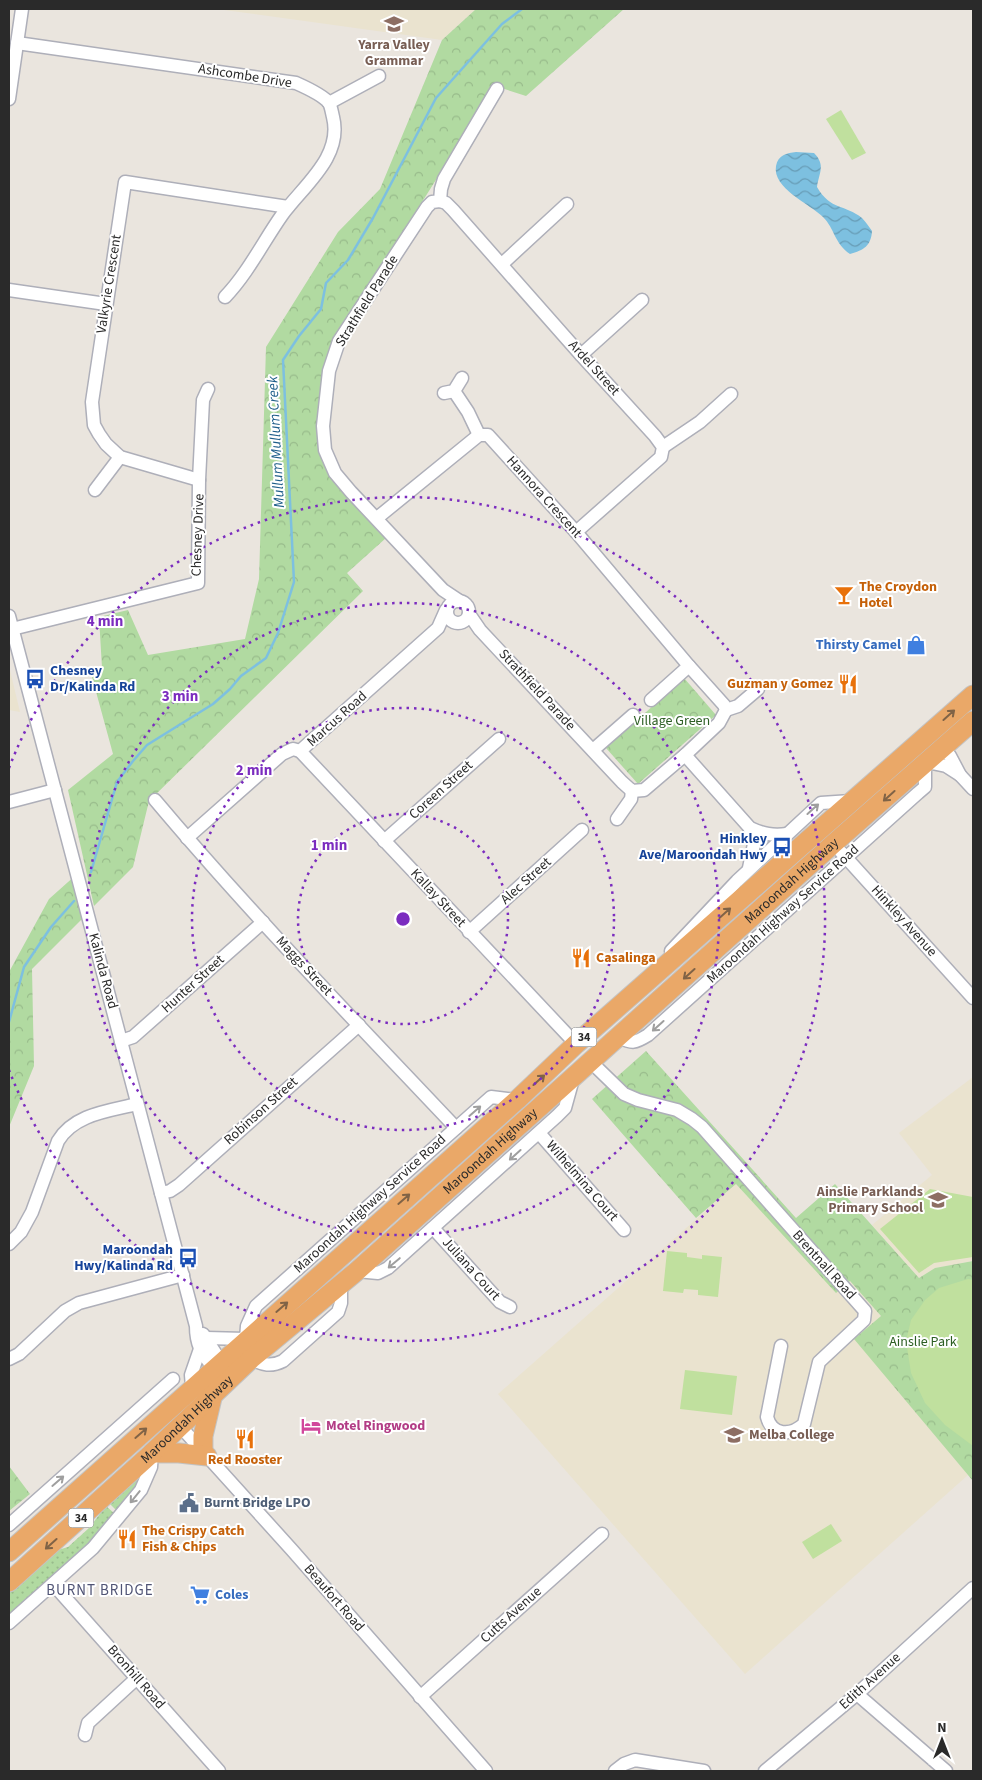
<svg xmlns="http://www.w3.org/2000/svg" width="982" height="1780" viewBox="0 0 982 1780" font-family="'Source Sans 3',sans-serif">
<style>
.education{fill:#eae3cf}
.grass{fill:url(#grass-dots)}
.forest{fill:url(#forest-crowns)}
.pitch{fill:#c0e09e}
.water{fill:url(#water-waves)}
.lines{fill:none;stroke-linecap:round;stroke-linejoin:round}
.stream{stroke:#7dc0e0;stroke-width:2.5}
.minor-casing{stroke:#aeafb9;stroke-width:15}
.highway-casing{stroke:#c3c3c3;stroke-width:21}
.minor{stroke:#fff;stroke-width:12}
.highway{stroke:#eaa868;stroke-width:19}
.oneway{stroke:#806346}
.oneway2{stroke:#9f9f9f}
.ring{fill:none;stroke:#7b2cbf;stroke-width:2.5;stroke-dasharray:2.5 5}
.labels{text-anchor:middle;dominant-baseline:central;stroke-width:4;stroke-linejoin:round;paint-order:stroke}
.shield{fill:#fff;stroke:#6a6a6a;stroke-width:1}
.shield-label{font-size:12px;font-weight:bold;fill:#2a2a2a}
.education-label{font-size:14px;font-weight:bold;fill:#785e54;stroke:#fff}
.street-label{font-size:14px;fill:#2a2a2a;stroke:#fff}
.food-label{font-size:14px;font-weight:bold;fill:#c56008;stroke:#fff;text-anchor:start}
.shop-label{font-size:14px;font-weight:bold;fill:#366cbe;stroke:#fff;text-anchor:end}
.transit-label{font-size:14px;font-weight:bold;fill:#164399;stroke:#fff;text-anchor:end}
.park-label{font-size:14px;fill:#2c5e23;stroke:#fff}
.hotel-label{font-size:14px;font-weight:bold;fill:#b23c85;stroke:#fff;text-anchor:start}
.service-label{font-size:14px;font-weight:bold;fill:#4e5e75;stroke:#fff;text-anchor:start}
.water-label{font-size:15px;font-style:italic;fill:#1e5e8a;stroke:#fff}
.neighbourhood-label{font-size:15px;letter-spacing:1px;fill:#505475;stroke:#fff}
.centre{fill:#7b2cbf;stroke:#fff;stroke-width:2.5}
.ring-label{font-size:15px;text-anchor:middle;font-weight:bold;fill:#7b2cbf;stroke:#fff;stroke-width:4;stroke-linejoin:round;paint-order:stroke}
</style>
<defs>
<pattern id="grass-dots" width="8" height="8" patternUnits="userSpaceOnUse" patternTransform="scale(1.25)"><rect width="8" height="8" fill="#b1daa1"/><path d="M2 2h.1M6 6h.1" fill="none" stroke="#98bb8b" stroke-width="1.8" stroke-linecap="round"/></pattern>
<pattern id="forest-crowns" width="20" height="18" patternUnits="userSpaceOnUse" patternTransform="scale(1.25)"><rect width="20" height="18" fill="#b1daa1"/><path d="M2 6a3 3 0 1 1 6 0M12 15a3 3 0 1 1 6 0" fill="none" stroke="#98bb8b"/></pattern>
<pattern id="water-waves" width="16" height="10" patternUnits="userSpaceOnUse" patternTransform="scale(1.25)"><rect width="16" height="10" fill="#7dc0e0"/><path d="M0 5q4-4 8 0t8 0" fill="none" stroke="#679cb6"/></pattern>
</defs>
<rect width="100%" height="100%" fill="#eae5de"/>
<g class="education">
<path d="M217,9h259l-34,31z"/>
<path d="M9,666l11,46 -11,-2z"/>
<path d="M973,1077v184l-38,7 -16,10 -47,-53 60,-50 -33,-42z"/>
<path d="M736,1184l100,108 14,-11 31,35 -26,23 113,136 -223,199 -247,-280z"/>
</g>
<g class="grass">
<path d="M142,1473l3,2 -28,36 -9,-9z"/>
<path d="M106,1506l9,8 -25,31 -81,72v-24l42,-41 17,-5 21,-19z"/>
</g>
<g class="forest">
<path d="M476,9h148l-98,87 -31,-10 -156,248 -19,114 6,21 26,33 34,36 -39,35 16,18 -214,210 -16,66 -39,39 -26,-116 45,-36 -21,-77 10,-9 -3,-51 29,-7 20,45 97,-16 14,-60 7,-232 72,-115 42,-43 62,-149z"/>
<path d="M684,678l32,37 -78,69 -32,-36z"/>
<path d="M77,874l11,39 -56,56 2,97 -25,61v-155l40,-73z"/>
<path d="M646,1051l150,167 39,-34 84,94 16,-10 38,-7v220l-119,-142 27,-23 -31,-35 -14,12 -100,-109 -40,34 -104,-119z"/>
<path d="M9,1466l21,28 -21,17z"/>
</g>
<g class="pitch">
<path d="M841,110l25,43 -14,7 -26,-41z"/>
<path d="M930,1189l43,8v60l-39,6 -15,10 -39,-44z"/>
<path d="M667,1251l20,2v4l15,2v-4l20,2 -4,40 -20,-2v-5l-14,-1 -1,4 -20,-2z"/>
<path d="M968,1279l5,1v166l-28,-21 -20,-22 -14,-30 -5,-32 5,-21 14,-20 14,-12z"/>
<path d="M685,1370l52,6 -5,39 -52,-6z"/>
<path d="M831,1524l11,17 -29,18 -11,-17z"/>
</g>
<path class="water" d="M796,152l18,1c12,12 5,20 3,34 14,24 28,17 45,31 4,4 7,9 10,13 -1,15 -8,19 -22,23 -16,-11 -15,-25 -27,-37 -13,-13 -51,-29 -47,-51 2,-11 11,-13 20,-14z"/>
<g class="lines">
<g class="stream">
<path d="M91,872l26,-90 16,-21 14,-16 66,-41 17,-15 11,-13 25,-18 12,-25 16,-51 -11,-222 16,-24 22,-27 5,-26 22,-23 25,-42 63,-120 66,-74 20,-15"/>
<path d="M9,1022l15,-55 27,-40 23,-26"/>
</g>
<defs>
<g id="minor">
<path d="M17,43l279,40c9,4 27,12 33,20 2,3 3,10 4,14 10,40 -30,69 -51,98 -19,27 -34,58 -57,82"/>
<path d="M9,99l13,-90"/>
<path d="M329,103l50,-27"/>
<path d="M440,201l6,2 7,7 128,145 74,81 8,11 -2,10 -85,75"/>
<path d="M502,264l65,-60"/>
<path d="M9,290l97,14"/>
<path d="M581,355l61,-55"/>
<path d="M454,391l14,21 11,23"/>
<path d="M444,393l10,-2 8,-13"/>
<path d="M663,447l37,-25 31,-28"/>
<path d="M199,480l-79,-23 -14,-13 -7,-10 -5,-9 -2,-23 33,-220 163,25"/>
<path d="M95,490l25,-33"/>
<path d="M377,518l102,-83h9l88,97 113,134 35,39 2,5 -7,13 -34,32"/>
<path d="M458,600l-15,-10 -92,-98 -16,-19 -10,-23 -2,-24 6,-55 10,-30 88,-134 5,-5 8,-1 1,-12 3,-10 53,-90"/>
<circle cx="458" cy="612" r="11"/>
<path d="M469,614l11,16 142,152 10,9 12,-1 41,-35 65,73c13,6 23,8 37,6"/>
<path d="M9,616l187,710c0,24 9,30 22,48"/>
<path d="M12,629l186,-46 1,-103 4,-80 5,-11"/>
<path d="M651,700l38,-34"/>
<path d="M726,710l12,-4 20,-17"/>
<path d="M943,748l7,8 10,19 13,14"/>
<path d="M593,750l40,-35"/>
<path d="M300,751l276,293"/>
<path d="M927,762l19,4 14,9"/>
<path d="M155,800c96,114 199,220 301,328"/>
<path d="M9,802l46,-12"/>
<path d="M617,819l14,-20 1,-8"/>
<path d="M187,838l95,-84 11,-5 7,2 138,-123 8,-18"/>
<path d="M384,841l115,-102"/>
<path d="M841,852l132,146"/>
<path d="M749,868l5,-24 -4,-16"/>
<path d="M469,932l113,-102"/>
<path d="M671,951l66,-70 84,-78 30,-2"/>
<path d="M618,1037c15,7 17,6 30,-2l270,-242 7,-6v-23"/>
<path d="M121,1041l12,-4 130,-115"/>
<path d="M590,1061l34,33 14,6 39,10 15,9 10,8 163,184 -1,9 -45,42 -15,62c-13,12 -32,12 -37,-7l14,-71"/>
<path d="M539,1133l85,97"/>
<path d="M161,1193l9,-2 9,-6 180,-160"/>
<path d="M433,1228l67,74 10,5"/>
<path d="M9,1244l12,-12 11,-20 26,-71c16,-27 51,-30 79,-37"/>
<path d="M357,1271l21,2 10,-5 169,-152 8,-8 8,-29"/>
<path d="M203,1334l22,34"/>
<path d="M206,1338l40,1 1,-13 9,-20 235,-209 26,3"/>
<path d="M9,1359l10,-5 46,-43 14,-8 104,-28"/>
<path d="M251,1359c12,6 20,8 32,2l55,-49 3,-9v-19"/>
<path d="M192,1387l-1,-12 9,-26"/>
<path d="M180,1426l112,124 194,221"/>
<path d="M9,1525l164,-146"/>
<path d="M53,1584l166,187"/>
<path d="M9,1623l84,-75 48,-58 10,-23 1,-14"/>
<path d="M857,1694l89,77"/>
<path d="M420,1697l182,-163"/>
<path d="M85,1735l3,-12 49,-45"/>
<path d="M615,1771l9,-7 11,-4 69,11"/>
<path d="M765,1771l92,-77 116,-106"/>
</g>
<g id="highway">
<path d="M203,1452v-16l9,-38"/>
<path d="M152,1453h27l28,3"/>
<path d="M9,1552l508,-452 59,-56 397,-349"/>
<path id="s1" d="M9,1582l143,-129 99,-94 106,-88 476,-427 140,-123"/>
</g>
</defs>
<use href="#minor" class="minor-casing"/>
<use href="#highway" class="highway-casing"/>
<use href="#minor" class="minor"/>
<use href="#highway" class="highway"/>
</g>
<defs><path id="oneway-shaft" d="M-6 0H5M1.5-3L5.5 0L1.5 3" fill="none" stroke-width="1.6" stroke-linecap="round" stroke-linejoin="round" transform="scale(1.25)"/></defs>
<g class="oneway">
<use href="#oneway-shaft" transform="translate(949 715) rotate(-42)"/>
<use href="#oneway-shaft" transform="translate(889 796) rotate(138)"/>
<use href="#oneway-shaft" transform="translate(725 913) rotate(-42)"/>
<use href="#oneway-shaft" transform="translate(689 974) rotate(138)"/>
<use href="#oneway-shaft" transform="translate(539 1080) rotate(-42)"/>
<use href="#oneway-shaft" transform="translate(404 1199) rotate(-41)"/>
<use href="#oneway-shaft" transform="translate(282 1307) rotate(-41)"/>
<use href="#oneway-shaft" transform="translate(141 1433) rotate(-41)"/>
<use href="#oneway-shaft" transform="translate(51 1544) rotate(138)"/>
</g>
<g class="oneway2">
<use href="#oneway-shaft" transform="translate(813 809) rotate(-42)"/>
<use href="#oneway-shaft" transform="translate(658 1026) rotate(138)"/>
<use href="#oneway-shaft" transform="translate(475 1111) rotate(-41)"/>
<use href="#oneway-shaft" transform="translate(515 1155) rotate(138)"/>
<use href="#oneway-shaft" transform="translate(394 1263) rotate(140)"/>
<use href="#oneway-shaft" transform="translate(58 1481) rotate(-41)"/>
<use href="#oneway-shaft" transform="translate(135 1497) rotate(129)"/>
</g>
<g class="ring">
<circle cx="403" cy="919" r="105"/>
<circle cx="403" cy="919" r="211"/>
<circle cx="403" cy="919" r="316"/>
<path d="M9 768A422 422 0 1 1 9 1070"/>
</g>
<defs>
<symbol id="school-bare" viewBox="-9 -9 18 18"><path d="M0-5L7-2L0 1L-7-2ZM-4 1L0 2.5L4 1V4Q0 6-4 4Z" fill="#8d6e63" stroke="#fff" stroke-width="2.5" paint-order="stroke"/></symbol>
<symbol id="bar-bare" viewBox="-9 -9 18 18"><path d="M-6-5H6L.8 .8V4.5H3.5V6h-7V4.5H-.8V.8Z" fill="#e8710a" stroke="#fff" stroke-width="2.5" paint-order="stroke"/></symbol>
<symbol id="shop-bare" viewBox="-9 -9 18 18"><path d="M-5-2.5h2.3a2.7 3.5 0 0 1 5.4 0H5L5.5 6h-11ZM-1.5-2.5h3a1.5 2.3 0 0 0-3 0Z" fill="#3f7fe0" stroke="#fff" stroke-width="2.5" paint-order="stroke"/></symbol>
<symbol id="bus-bare" viewBox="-9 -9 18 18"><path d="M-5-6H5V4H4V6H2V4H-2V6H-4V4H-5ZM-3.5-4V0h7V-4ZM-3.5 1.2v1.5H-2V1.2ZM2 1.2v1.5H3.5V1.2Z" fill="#1a4fb4" stroke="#fff" stroke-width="2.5" paint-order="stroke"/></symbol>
<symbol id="restaurant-bare" viewBox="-9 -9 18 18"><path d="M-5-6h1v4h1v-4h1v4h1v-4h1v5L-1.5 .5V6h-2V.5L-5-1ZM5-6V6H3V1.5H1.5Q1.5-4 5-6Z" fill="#e8710a" stroke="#fff" stroke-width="2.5" paint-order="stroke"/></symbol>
<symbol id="hotel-bare" viewBox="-9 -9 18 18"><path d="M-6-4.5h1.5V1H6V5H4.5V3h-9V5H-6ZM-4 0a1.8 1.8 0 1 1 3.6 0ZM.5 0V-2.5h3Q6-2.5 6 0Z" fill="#d1479c" stroke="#fff" stroke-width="2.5" paint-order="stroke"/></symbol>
<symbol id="civic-bare" viewBox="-9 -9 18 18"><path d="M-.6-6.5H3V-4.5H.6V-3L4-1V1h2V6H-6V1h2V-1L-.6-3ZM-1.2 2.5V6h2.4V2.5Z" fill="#5c6f8a" stroke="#fff" stroke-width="2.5" paint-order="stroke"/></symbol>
<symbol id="supermarket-bare" viewBox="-9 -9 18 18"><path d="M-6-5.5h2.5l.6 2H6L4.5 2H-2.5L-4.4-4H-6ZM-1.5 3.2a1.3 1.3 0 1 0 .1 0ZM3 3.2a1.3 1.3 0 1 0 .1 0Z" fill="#3f7fe0" stroke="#fff" stroke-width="2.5" paint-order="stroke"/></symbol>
</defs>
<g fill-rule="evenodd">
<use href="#school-bare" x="380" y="10" width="28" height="28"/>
<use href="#bar-bare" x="830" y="581" width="28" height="28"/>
<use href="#shop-bare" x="902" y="631" width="28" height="28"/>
<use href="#bus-bare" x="21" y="665" width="28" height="28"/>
<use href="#restaurant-bare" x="834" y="670" width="28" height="28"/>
<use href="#bus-bare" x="768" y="833" width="28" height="28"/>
<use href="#restaurant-bare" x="567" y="944" width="28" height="28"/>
<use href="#school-bare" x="924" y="1186" width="28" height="28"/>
<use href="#bus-bare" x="174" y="1244" width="28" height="28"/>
<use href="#hotel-bare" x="297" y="1412" width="28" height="28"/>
<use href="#school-bare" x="720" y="1421" width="28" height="28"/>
<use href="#restaurant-bare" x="231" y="1425" width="28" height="28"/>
<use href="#civic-bare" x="175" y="1489" width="28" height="28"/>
<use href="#restaurant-bare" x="113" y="1525" width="28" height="28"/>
<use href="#supermarket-bare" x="186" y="1581" width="28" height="28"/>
</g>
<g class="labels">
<g class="shield">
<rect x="571.5" y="1027.5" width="25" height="19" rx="4"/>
<rect x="68.5" y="1508.5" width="25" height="19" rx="4"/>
</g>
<g class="shield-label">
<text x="584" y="1037">34</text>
<text x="81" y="1518">34</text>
</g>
<g class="education-label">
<text x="394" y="45">Yarra Valley<tspan x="394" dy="16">Grammar</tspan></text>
<text x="923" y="1192" text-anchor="end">Ainslie Parklands<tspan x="923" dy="16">Primary School</tspan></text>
<text x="749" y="1435" text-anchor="start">Melba College</text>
</g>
<g class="street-label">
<text transform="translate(245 76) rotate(9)">Ashcombe Drive</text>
<text transform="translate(109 284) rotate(-81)">Valkyrie Crescent</text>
<text transform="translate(367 301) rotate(-58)">Strathfield Parade</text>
<text transform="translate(594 368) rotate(48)">Ardel Street</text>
<text transform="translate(544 497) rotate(48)">Hannora Crescent</text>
<text transform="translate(198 535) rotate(-88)">Chesney Drive</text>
<text transform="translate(537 690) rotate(47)">Strathfield Parade</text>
<text transform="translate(337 719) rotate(-42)">Marcus Road</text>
<text transform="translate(441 790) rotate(-42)">Coreen Street</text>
<text transform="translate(526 881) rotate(-42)">Alec Street</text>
<text stroke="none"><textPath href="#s1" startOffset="1051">Maroondah Highway</textPath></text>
<text transform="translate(438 898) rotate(47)">Kallay Street</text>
<text transform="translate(783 914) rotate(-42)">Maroondah Highway Service Road</text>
<text transform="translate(904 921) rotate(48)">Hinkley Avenue</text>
<text transform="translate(304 966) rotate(47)">Maggs Street</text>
<text transform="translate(103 971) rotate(75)">Kalinda Road</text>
<text transform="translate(193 984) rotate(-42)">Hunter Street</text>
<text transform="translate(261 1111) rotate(-42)">Robinson Street</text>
<text stroke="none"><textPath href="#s1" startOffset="646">Maroondah Highway</textPath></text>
<text transform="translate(582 1181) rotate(49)">Wilhelmina Court</text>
<text transform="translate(370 1204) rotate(-42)">Maroondah Highway Service Road</text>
<text transform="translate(824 1265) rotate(48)">Brentnall Road</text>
<text transform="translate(471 1269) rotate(48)">Juliana Court</text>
<text stroke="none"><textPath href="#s1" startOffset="241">Maroondah Highway</textPath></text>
<text transform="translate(334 1598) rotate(49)">Beaufort Road</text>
<text transform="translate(511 1615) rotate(-42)">Cutts Avenue</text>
<text transform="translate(136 1677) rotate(49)">Bronhill Road</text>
<text transform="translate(870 1681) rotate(-42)">Edith Avenue</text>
</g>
<g class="food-label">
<text x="859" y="587">The Croydon<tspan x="859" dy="16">Hotel</tspan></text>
<text x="833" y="684" text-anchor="end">Guzman y Gomez</text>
<text x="596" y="958">Casalinga</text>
<text x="245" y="1460" text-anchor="middle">Red Rooster</text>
<text x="142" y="1531">The Crispy Catch<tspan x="142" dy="16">Fish &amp; Chips</tspan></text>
</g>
<g class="shop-label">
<text x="901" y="645">Thirsty Camel</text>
<text x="215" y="1595" text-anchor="start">Coles</text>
</g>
<g class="transit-label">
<text x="50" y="671" text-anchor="start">Chesney<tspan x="50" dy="16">Dr/Kalinda Rd</tspan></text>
<text x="767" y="839">Hinkley<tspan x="767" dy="16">Ave/Maroondah Hwy</tspan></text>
<text x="173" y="1250">Maroondah<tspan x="173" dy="16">Hwy/Kalinda Rd</tspan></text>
</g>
<g class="park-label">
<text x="672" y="721">Village Green</text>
<text x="923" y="1342">Ainslie Park</text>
</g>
<g class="hotel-label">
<text x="326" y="1426">Motel Ringwood</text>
</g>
<g class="service-label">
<text x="204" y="1503">Burnt Bridge LPO</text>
</g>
<g class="water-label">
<text transform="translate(276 442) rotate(-93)">Mullum Mullum Creek</text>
</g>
<g class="neighbourhood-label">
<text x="100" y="1590">BURNT BRIDGE</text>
</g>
</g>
<circle cx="403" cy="919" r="8" class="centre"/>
<g class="ring-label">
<text x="105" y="626">4 min</text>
<text x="180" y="701">3 min</text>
<text x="254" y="775">2 min</text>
<text x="329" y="850">1 min</text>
</g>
<rect width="982" height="1780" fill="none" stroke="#2a2a2a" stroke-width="20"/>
<g transform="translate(942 1740)" stroke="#ffffff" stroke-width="4" paint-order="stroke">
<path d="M0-4L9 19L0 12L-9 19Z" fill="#2a2a2a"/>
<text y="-8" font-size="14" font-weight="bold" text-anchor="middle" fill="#2a2a2a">N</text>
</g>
</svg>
